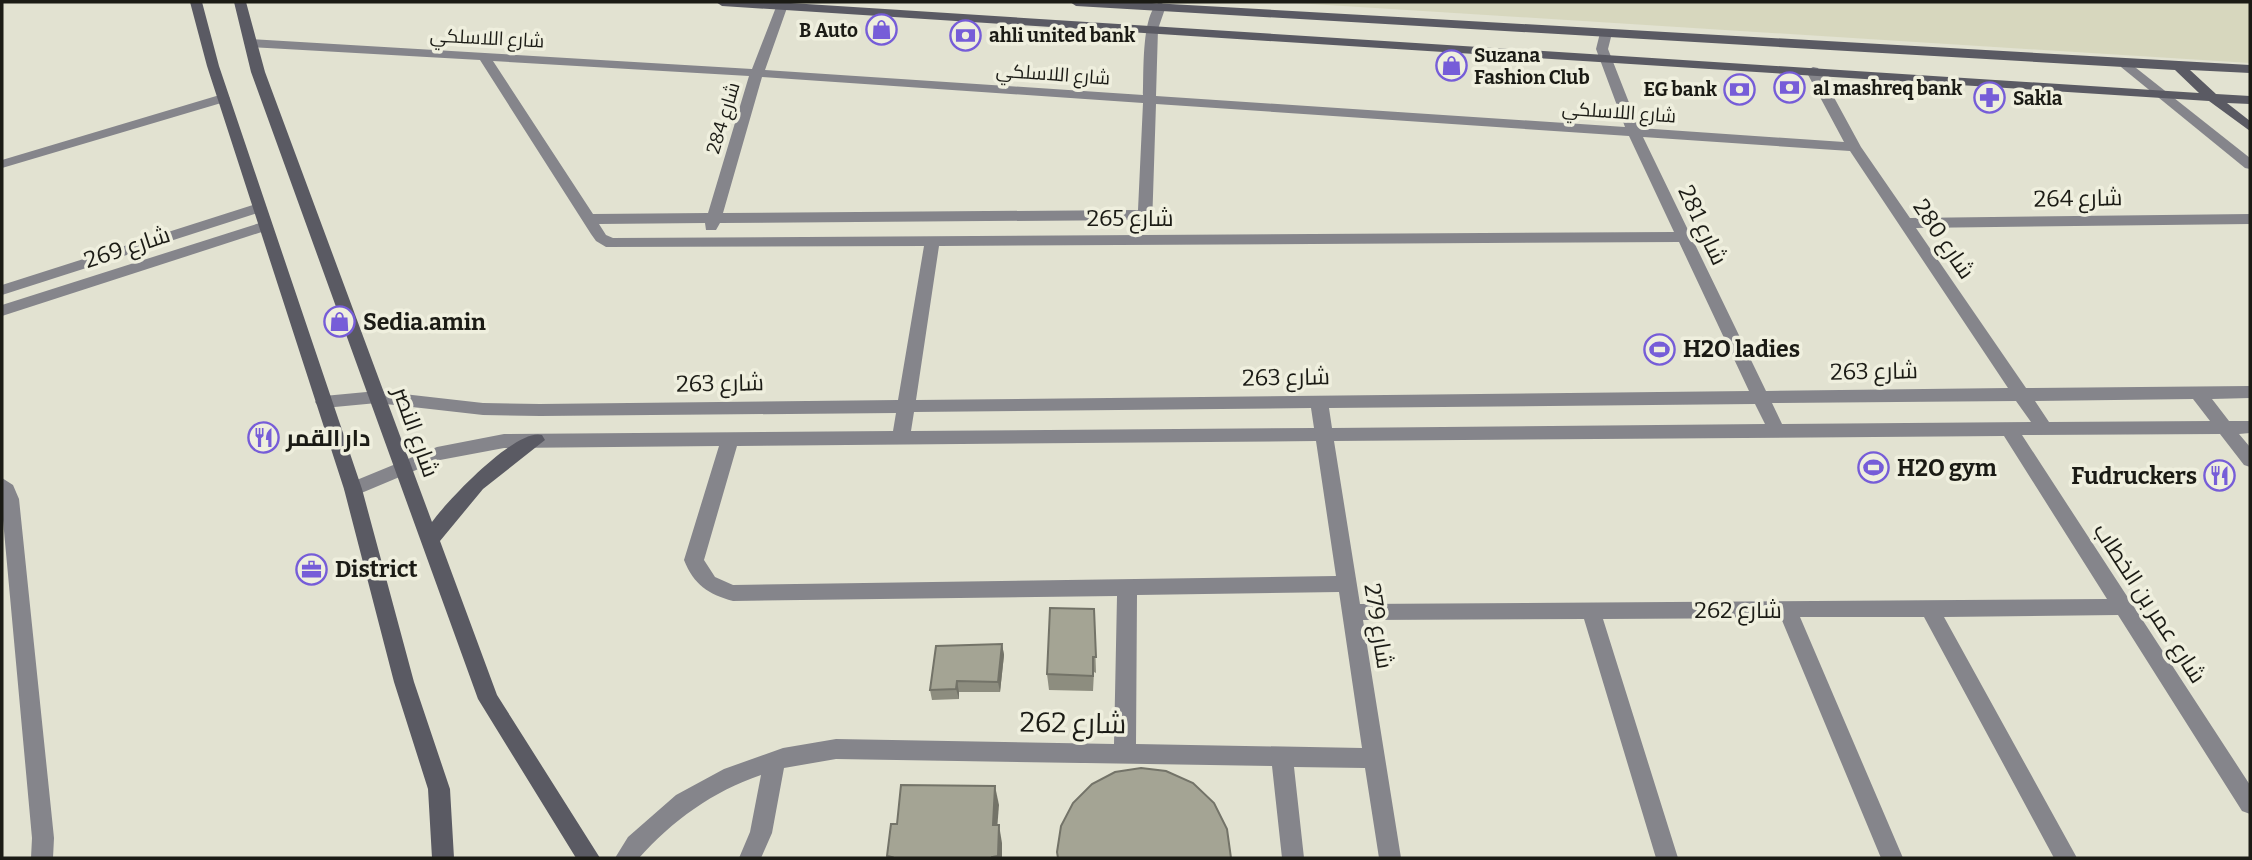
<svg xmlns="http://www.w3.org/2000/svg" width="2252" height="860" viewBox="0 0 2252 860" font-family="Bitter,Cairo,serif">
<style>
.built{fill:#d7d7be}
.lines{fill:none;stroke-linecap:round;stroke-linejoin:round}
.street{fill:#85858b;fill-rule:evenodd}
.secondary{fill:#5a5a63;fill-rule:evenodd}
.wall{fill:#8d8d7f}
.shaded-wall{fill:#737368}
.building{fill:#a4a494;stroke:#737368;stroke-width:2}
.labels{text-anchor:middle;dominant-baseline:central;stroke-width:7;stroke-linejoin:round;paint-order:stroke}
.far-poi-label{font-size:19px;font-weight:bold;fill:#1b1b15;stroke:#efefde;text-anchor:start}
.far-street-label{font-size:19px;fill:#1b1b15;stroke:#efefde}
.street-label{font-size:23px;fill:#1b1b15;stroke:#efefde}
.poi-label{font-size:23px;font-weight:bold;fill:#1b1b15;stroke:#efefde;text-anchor:start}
.near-street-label{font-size:28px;fill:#1b1b15;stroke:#efefde}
</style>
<rect width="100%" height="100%" fill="#e2e2d1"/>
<path class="built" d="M1280,2h970v61z"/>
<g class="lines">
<g class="street">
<path d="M778,2l10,3 -23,65 378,25c1,-20 -2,-84 17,-93l6,4 -8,23 -2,67 469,31 -29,-78 4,-16 6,-4 6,4 -4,16 31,79 205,14 -38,-71 7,-4 5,1 43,79 49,71 340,-4v10l-334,4 110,160 224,-2v12l-38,1 17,22h21v12l-11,1 11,13v20l-6,-2 -24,-31 -198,1 228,350v29l-8,-3 -124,-196 -174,2 133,241h-23l-130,-241h-124l103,241h-22l-100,-240 -178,1 75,239h-22l-72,-239 -221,1 38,238h-22l-14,-90 -71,-1 10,91h-22l-10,-92 -436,-7 -52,9 -12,65 -11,25h-22l11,-26 11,-57c-48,16 -89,46 -122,83h-24l13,-21 48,-42 48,-26 59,-21 53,-9 278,5 3,-148 -384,5c-25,-7 -39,-16 -49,-41l35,-114 -215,2 -64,12 -81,34h-12l-3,-5 3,-5 90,-37 67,-13 389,-3 3,-18 -356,3 -57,-1 -106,-12 -53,5 -6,-2 -3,-4 3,-4 6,-2 53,-5 106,12 57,1 358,-4 26,-154 -318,1 -10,-6 -5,-7 -111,-174 -230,-13 -6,-4 6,-4 502,30zM493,61l256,15 -41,137 -115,1zM762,77l381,26 -5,107 -415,3zM1156,104l473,32 45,96 -1061,6 -7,-3 -7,-11 106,-1 1,7h10l4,-7 418,-3 2,9 5,2 7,-5zM1643,137l207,14 158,237 -242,3zM1679,242l70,149 -833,9 23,-154zM2193,399l17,22 -161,1 -14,-21zM2016,401l15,21 -249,2 -10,-21zM1755,404l10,20 -433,4 -3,-20zM1311,408l3,20 -403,3 3,-19zM2004,436l103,163 -747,5 -26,-163zM1316,441l20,135 -603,9 -18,-8 -11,-17 33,-114zM1339,592l23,156 -226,-4 1,-149z"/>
<path d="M2126,60l124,98v11l-5,-1 -124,-101v-6z"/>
<path d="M223,94l7,4 -2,3 -226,67v-8z"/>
<path d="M259,203l5,2 2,3 -2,3 -262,84v-10z"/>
<path d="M266,221l7,5 -2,3 -269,87v-11z"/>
<path d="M2,478l11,7 6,14 35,339 -1,20h-22l1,-20 -30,-329z"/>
</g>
<g class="secondary">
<path d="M190,2h12l17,64 143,423 52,193 36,107 4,69h-22l-4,-69 -34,-107 -50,-193 -137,-423z"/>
<path d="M234,2h12l19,70 167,450c15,-21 85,-95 110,-87l3,5 -62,49 -43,52 57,154 103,163h-24l-98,-159 -227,-627z"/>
<path d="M716,2h59l1424,91 -24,-23 -1099,-64 -6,-4h64l1116,63v8l-60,-3 26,24 34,2v8l-23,-1 23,18v10l-41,-30 -1487,-95z"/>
</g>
</g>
<g class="wall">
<path d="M1094,609l2,64 -2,-1 -1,19 -44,-1 -2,-16z"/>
<path d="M1002,644l2,11 -4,37h-41v7l-27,1 -2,-10z"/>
</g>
<g class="shaded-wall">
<path d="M1002,644l2,11 -4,37 -2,-10z"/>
<path d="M957,681l2,11v7l-3,-10z"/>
<path d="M995,786l4,19 -3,38 -3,-18z"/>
<path d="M999,825l3,18v15h-4v-2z"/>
</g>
<g class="building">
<path d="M1050,608l44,1 2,48h-3v19l-46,-2z"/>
<path d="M1002,644l-4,38 -41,-1 -1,8 -26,1 6,-44z"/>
<path d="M1141,768l25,3 27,12 21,20 13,26 4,29h-173l-1,-6 4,-26 12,-23 19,-19 23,-12z"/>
<path d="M901,785l94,1 -2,39h6l-1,31 -6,1v1h-101l1,-1 -5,-1 4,-32h6z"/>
</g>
<defs>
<symbol id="shop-ring" viewBox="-11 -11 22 22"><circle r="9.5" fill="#efefde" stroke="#765dd8" stroke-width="1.5"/><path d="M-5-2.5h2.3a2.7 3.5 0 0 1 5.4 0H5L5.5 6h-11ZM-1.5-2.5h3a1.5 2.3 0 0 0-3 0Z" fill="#765dd8"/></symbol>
<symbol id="bank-ring" viewBox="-11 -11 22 22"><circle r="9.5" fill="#efefde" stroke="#765dd8" stroke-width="1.5"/><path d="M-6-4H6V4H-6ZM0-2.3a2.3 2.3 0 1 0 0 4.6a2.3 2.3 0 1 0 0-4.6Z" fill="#765dd8"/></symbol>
<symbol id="pharmacy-ring" viewBox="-11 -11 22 22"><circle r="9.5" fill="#efefde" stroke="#765dd8" stroke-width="1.5"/><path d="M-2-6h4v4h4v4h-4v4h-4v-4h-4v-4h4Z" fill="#765dd8"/></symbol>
<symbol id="stadium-ring" viewBox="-11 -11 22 22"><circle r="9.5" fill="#efefde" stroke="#765dd8" stroke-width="1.5"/><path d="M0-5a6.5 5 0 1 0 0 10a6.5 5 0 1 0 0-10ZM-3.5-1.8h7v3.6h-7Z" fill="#765dd8"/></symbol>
<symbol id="restaurant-ring" viewBox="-11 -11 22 22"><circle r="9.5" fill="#efefde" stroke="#765dd8" stroke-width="1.5"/><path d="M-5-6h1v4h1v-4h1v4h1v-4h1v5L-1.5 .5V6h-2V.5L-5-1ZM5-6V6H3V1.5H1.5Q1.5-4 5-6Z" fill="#765dd8"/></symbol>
<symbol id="office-ring" viewBox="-11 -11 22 22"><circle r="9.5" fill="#efefde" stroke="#765dd8" stroke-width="1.5"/><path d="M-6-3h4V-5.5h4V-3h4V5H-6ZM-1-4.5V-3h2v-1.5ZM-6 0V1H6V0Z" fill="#765dd8"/></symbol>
</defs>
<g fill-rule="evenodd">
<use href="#shop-ring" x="864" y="12" width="35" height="35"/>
<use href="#bank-ring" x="948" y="18" width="35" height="35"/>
<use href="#shop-ring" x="1434" y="48" width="35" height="35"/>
<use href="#bank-ring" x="1772" y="70" width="35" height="35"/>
<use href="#bank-ring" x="1722" y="72" width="35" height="35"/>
<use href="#pharmacy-ring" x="1972" y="80" width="35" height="35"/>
<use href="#shop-ring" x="322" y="304" width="35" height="35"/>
<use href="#stadium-ring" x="1642" y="332" width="35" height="35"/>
<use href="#restaurant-ring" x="246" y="420" width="35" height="35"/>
<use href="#stadium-ring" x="1856" y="450" width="35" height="35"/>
<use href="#restaurant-ring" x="2202" y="458" width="35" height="35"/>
<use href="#office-ring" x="294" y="552" width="35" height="35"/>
</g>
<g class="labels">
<g class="far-poi-label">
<text x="858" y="30" text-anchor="end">B Auto</text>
<text x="989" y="35">ahli united bank</text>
<text x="1474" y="55">Suzana<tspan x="1474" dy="22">Fashion Club</tspan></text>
<text x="1813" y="88">al mashreq bank</text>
<text x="1717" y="89" text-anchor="end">EG bank</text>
<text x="2013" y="98">Sakla</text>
</g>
<g class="far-street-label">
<text transform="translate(487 38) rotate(3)">شارع اللاسلكي</text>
<text transform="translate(1053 74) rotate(4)">شارع اللاسلكي</text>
<text transform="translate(1619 112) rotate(4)">شارع اللاسلكي</text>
<text transform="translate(723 118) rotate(-73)">شارع 284</text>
</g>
<g class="street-label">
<text transform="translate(2078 198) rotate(-1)">شارع 264</text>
<text x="1130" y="218">شارع 265</text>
<text transform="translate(1703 225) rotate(65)">شارع 281</text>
<text transform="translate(1944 239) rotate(56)">شارع 280</text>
<text transform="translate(127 247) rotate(-18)">شارع 269</text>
<text transform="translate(1874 371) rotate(-1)">شارع 263</text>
<text transform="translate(1286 377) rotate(-1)">شارع 263</text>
<text transform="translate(720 383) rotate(-1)">شارع 263</text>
<text transform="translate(416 432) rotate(70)">شارع النصر</text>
<text transform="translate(2150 603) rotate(57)">شارع عمر بن الخطاب</text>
<text x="1738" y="610">شارع 262</text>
<text transform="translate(1379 626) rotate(81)">شارع 279</text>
</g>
<g class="poi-label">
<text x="363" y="322">Sedia.amin</text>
<text x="1683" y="349">H2O ladies</text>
<text x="286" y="438">دار القمر</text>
<text x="1897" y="468">H2O gym</text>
<text x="2197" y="476" text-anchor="end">Fudruckers</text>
<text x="335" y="569">District</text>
</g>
<g class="near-street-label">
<text transform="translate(1073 723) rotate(1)">شارع 262</text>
</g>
</g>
<rect width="2252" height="860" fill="none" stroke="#1b1b15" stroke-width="7"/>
</svg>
